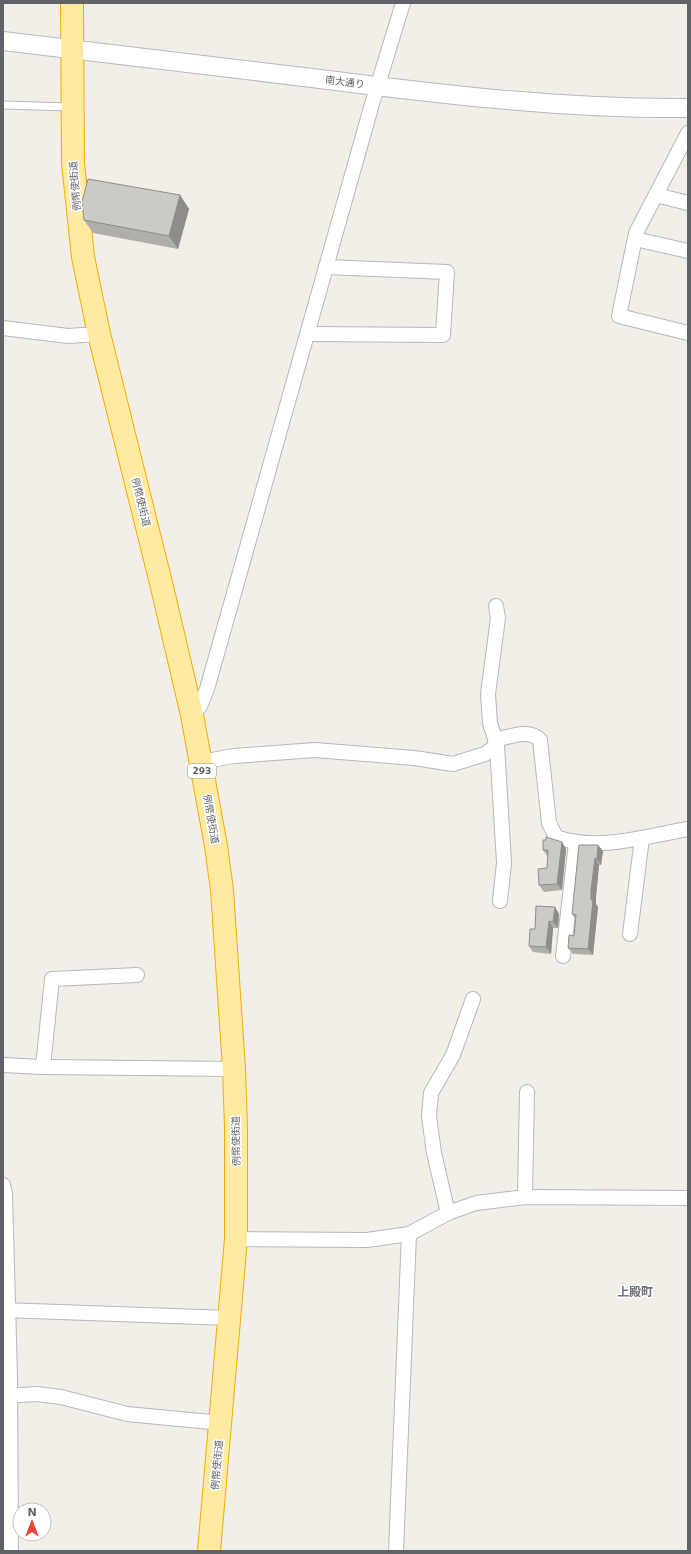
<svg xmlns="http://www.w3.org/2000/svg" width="691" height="1554" viewBox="0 0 691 1554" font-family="'DejaVu Sans','Noto Sans JP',sans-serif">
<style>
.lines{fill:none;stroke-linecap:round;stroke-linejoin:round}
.service-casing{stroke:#b5b8bc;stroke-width:9}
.minor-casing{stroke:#b5b8bc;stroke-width:16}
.tertiary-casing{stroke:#b5b8bc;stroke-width:20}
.trunk-casing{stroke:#f9ab00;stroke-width:24}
.service{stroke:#fff;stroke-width:7}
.minor{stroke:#fff;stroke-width:14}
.tertiary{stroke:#fff;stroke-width:18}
.trunk{stroke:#feeaa1;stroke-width:22}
.wall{fill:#afaea9}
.shaded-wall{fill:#8f8d8a}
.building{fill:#cccac5;stroke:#8f8d8a}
.labels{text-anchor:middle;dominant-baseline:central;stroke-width:3;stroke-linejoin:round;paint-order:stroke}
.shield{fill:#fff;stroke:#8f9295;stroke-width:1}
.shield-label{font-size:9px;font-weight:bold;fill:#5f6368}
.street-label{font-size:10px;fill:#5f6368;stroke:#fff}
.quarter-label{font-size:12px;font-weight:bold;fill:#70757a;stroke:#fff}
</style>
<rect width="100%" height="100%" fill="#f1efe8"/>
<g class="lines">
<defs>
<path id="service" d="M3,105l68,2"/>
<g id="minor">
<path d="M688,133l-52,100 -17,83 69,17"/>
<path d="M656,195l32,8"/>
<path d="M635,239l53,12"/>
<path d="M3,328l65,8 31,-2"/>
<path d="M308,334l135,1 4,-63 -121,-5"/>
<path d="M496,606l2,12 -10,76 2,29 7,22"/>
<path d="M192,715l8,-9 7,-17 165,-585 31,-101"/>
<path d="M495,740c14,-3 34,-12 45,0l9,83 7,14c42,15 90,-1 132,-8"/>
<path d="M201,762l33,-6 81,-6 99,8 39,6 32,-10 12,-9 7,118 -4,38"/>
<path d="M630,934l12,-96"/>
<path d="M563,956l13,-113"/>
<path d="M3,1065l40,2 9,-88 85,-4"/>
<path d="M43,1067l191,2"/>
<path d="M3,1185l2,8 5,184 1,174"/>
<path d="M525,1197l2,-105"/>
<path d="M448,1213l-14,-60 -5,-37 2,-23 22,-38 20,-56"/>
<path d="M236,1239l131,1 42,-6 39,-21 28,-10 49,-6 163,1"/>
<path d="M3,1310l226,8"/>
<path d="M3,1396l34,-2 24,3 66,17 94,9"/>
<path d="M396,1551l13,-317"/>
</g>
<path id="tertiary" d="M3,41c103,12 206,24 309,37 125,16 250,31 376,30"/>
<path id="trunk" d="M72,3l1,160 10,94 16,77 63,253 30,128 24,131 6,44 12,179 2,58v112l-27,312"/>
</defs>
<use href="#service" class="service-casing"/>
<use href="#minor" class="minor-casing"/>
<use href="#tertiary" class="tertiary-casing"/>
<use href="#trunk" class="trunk-casing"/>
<use href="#service" class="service"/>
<use href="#minor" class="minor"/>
<use href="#tertiary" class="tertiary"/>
<use href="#trunk" class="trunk"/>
</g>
<g class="wall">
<path d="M180,195l9,14 -11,40 -85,-16 -9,-13z"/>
<path d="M562,842l4,7 -4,41 -18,2 -5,-7 8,-17 1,-11 -5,-7z"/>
<path d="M598,845l5,6 -2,14h-2l-3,32v7l2,3 -5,48 -20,-1 -5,-6 6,-12 1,-17 -3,-5z"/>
<path d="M559,914l-1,14h-5l-2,26 -18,-2 -4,-6 6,-17z"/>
</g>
<g class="shaded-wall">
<path d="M180,195l9,14 -11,40 -9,-13z"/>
<path d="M562,842l4,7 -4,41 -5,-6z"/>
<path d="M598,845l5,6 -2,14 -4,-6z"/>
<path d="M595,858l4,7 -3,32v7l2,3 -5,48 -5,-6 3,-59z"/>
<path d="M555,907l4,7 -1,14 -5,-6z"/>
<path d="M549,921l4,7 -2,26 -5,-7z"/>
</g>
<g class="building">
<path d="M88,179l92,16 -11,41 -85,-16 -2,-18z"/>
<path d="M546,837l16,5 -5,42 -18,1 -1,-16 9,-1 1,-18h-5v-10h3z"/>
<path d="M579,845h19l-1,14 -2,-1 -4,32v10h2l-5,49 -20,-1 1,-13 5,1 2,-21 -4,-1z"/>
<path d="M536,906l19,1 -2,15 -4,-1 -3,26 -17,-1 1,-17h5z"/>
</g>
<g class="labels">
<rect class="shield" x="188" y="764" width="28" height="14" rx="3"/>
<g class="shield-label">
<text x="202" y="771">293</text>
</g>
<g class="street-label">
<text transform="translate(345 82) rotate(7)">南大通り</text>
<text transform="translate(75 186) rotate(-95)">例幣使街道</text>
<text transform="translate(141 502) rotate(76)">例幣使街道</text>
<text transform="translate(211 819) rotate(80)">例幣使街道</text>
<text transform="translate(236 1141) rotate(-91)">例幣使街道</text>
<text transform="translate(217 1465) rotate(-85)">例幣使街道</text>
</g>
<g class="quarter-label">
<text x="635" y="1292">上殿町</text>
</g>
</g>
<rect width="691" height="1554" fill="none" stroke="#5f6368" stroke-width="8"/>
<g transform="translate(32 1522)"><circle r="19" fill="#ffffff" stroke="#bfc1c3"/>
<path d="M0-3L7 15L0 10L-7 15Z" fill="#ea4335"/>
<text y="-6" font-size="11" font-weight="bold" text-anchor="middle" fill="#5f6368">N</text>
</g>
</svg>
